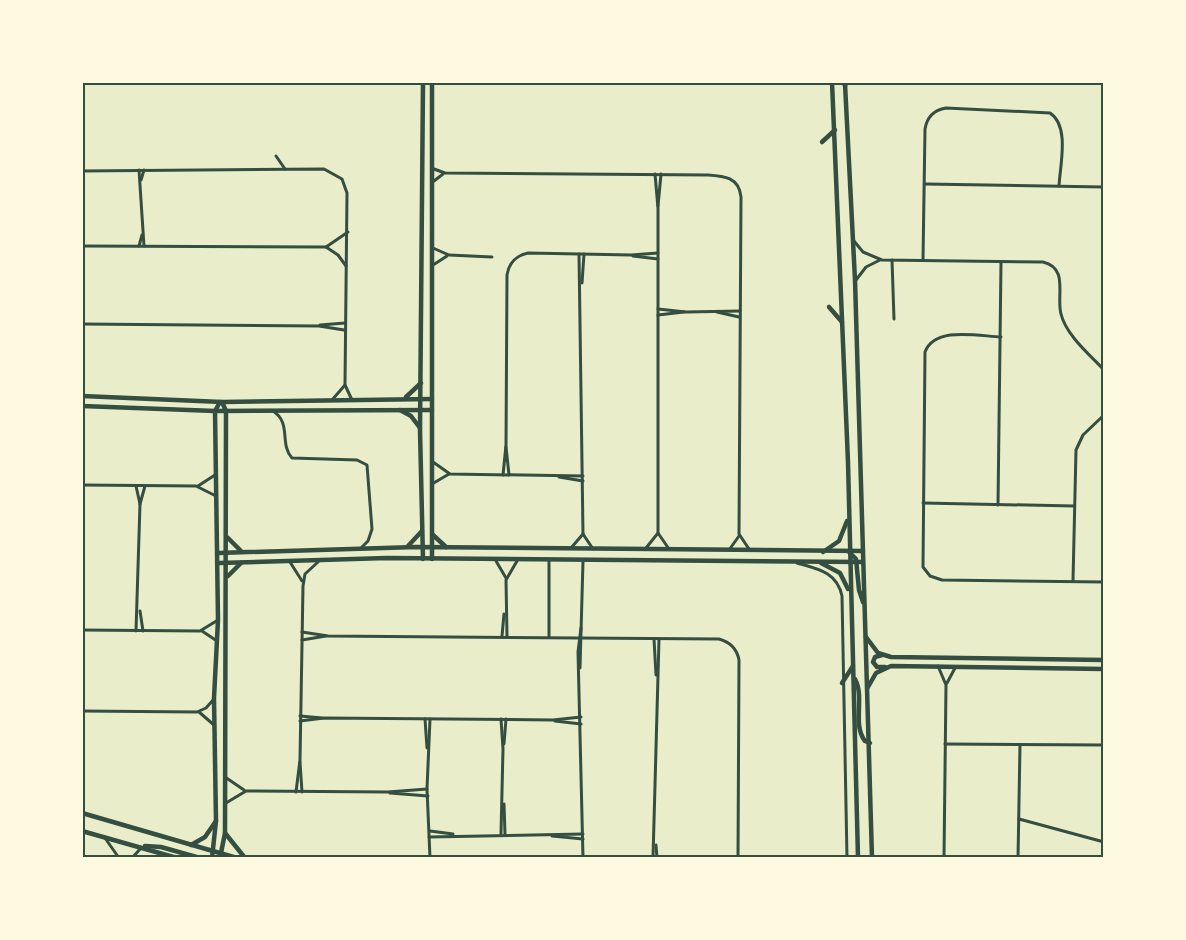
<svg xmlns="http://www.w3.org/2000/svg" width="1186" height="940" viewBox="0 0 1186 940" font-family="Ubuntu,sans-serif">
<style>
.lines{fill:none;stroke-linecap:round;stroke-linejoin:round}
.minor{stroke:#344e41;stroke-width:3}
.tertiary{stroke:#344e41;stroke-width:4.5}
.secondary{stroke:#344e41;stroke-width:4.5}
.primary{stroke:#344e41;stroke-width:5}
.neatline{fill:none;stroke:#344e41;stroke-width:2}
</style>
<rect width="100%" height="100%" fill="#e9edc9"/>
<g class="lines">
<g class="minor">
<path d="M276,156l9,13"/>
<path d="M434,169l11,4 263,2c16,1 31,2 33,22l-2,337 10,15"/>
<path d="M139,170l5,76"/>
<path d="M82,171l242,-2 18,10 5,14 -2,192 7,15"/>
<path d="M655,174l3,34v325l11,16"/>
<path d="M141,180l3,-10"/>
<path d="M434,181l9,-7"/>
<path d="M925,184l179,3"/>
<path d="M658,206l3,-32"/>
<path d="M854,241l9,11 19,8 161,2c26,6 13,34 18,52 5,21 29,41 43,56"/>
<path d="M82,246l244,1 22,-15"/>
<path d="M139,246l3,-11"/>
<path d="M326,247l12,8 8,11"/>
<path d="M433,248l16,7 43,2"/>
<path d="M579,254l4,280 10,15"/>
<path d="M633,256l25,3"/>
<path d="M892,260l2,59"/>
<path d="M923,260l2,-131c2,-12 9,-19 21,-21l104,5c20,13 10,52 9,73"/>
<path d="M433,265l14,-9"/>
<path d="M856,280l10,-13 14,-7"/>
<path d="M582,283l2,-29"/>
<path d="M658,309l28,3 54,-1"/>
<path d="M717,312l22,5"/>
<path d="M658,315l26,-3"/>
<path d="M82,324l237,2 25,4"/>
<path d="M320,325l25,-2"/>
<path d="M1001,337c-23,-1 -66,-11 -76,15l-2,215 7,9 12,4 162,2"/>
<path d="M332,400l13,-15"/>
<path d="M273,411c19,12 6,33 19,47l65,2 10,5 5,64 -4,12 -8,8"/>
<path d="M506,447l3,28"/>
<path d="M433,462l17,12 133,2"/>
<path d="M503,475l3,-30 1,-170c2,-12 8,-19 21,-22l103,2 27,-2"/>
<path d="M559,477l24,4"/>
<path d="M432,484l17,-10"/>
<path d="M82,485l114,1 20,10"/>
<path d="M136,486l4,18 -4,127"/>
<path d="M198,486l17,-11"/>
<path d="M923,503l151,3"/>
<path d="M140,504l5,-18"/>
<path d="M998,505l3,-243"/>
<path d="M571,548l12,-14"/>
<path d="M646,548l12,-15"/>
<path d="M729,550l10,-14"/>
<path d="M496,561l10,17"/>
<path d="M549,561v76"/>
<path d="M290,562l12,19"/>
<path d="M797,563c21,6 40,9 45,33l5,262"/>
<path d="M1073,581l3,-131 7,-15 21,-20"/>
<path d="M140,611l3,20"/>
<path d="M581,628l-3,24 5,206"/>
<path d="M82,630l118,1 18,-11"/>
<path d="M202,631l15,10"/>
<path d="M302,632l26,4 391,3c11,3 18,10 20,21l-1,198"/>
<path d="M502,636l2,-22"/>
<path d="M507,636l-1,-56 11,-19"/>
<path d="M654,639l2,36"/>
<path d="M302,640l24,-4"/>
<path d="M938,666l8,19 -2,173"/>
<path d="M580,668l3,-107"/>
<path d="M947,683l8,-15"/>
<path d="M82,711l115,1 9,-4 8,-9"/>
<path d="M199,712l15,13"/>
<path d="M300,716l22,2"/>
<path d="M425,719l2,29"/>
<path d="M501,719l2,30 -2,85"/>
<path d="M300,721l24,-3 229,2 28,-3"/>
<path d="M555,721l26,3"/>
<path d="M504,744l2,-25"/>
<path d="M945,744l159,1"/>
<path d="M300,762l2,30"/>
<path d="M225,777l19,13"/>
<path d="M296,792l4,-32 3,-174 2,-12 13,-12"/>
<path d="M390,793l38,3"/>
<path d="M226,803l20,-12 142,1 39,-3"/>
<path d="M504,804l1,30"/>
<path d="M1019,819l85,23"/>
<path d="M430,831l23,3"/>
<path d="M552,836l31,3"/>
<path d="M429,837l154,-3"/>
<path d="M105,838l14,20"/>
<path d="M656,845l1,13"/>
<path d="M132,858l9,-10"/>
<path d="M430,858l-3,-69 3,-70"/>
<path d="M653,858l6,-219"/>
<path d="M1018,858l2,-113"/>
</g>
<g class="tertiary">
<path d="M432,82v477"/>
<path d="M82,396l140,6 210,-3"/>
<path d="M406,397l15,-14"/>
<path d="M82,406l133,5 217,-1"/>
<path d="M400,410l11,6 9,12"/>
<path d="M433,535l13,12"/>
<path d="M228,538l13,13"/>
<path d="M408,546l14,-15"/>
<path d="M219,553l197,-6 447,4"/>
<path d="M423,559l-3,-129 3,-348"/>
<path d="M219,563l168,-5 476,4"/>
<path d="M228,576l13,-13"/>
<path d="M866,637l12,16 13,4 213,3"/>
<path d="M882,655l-7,2 -2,5 4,5h8"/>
<path d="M868,687l8,-14 15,-7 213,3"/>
<path d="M212,858l4,-37 -2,-123 4,-78 -3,-209 5,-9"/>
<path d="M220,858l5,-25 1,-422 -4,-9"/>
</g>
<g class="secondary">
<path d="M832,82l16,380 10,396"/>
<path d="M845,84l10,196 17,578"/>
<path d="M822,142l13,-12"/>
<path d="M829,307l13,15"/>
<path d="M823,552l16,-11 8,-20"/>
<path d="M849,552l7,7 3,31 4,12"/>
<path d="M821,563l19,10 8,16"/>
<path d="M855,679c10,18 -3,46 10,62l5,2"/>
<path d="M842,683l11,-17"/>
<path d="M82,813l155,45"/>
<path d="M82,831l95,27"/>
<path d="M225,833l20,25"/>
<path d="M191,845l14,-8 11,-16"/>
<path d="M145,846l16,1 39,11"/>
</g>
<path class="primary" d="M845,85v-3"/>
</g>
<rect width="1186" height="940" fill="none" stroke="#fefae0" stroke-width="168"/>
<rect x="84" y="84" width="1018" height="772" class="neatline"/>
</svg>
